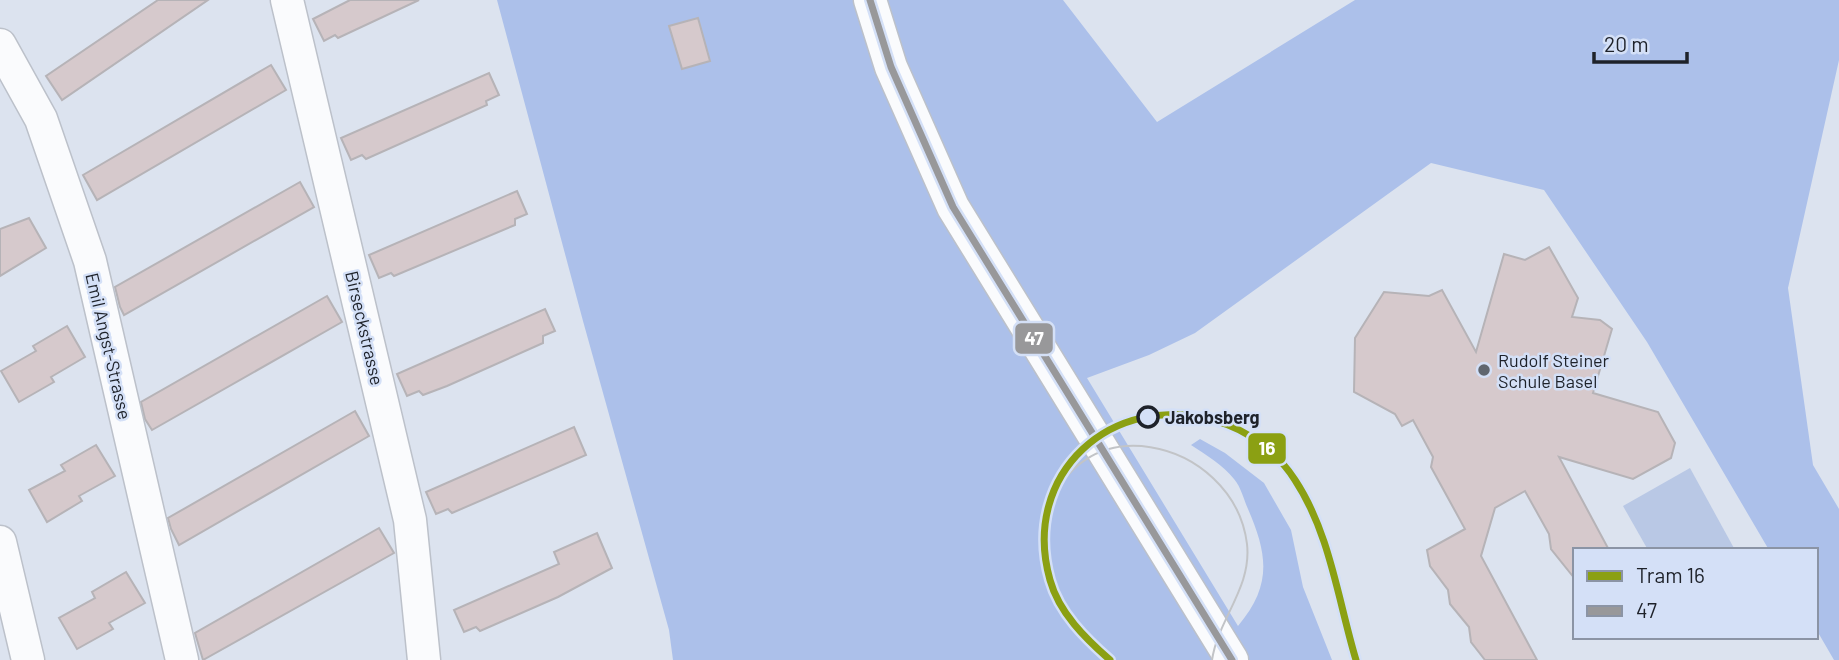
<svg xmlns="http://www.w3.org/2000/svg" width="1839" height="660" viewBox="0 0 1839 660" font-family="Barlow,sans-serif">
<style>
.green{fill:#b9c8e5}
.forest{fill:#acc0ea}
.building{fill:#d6c9cc;stroke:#b6b3b7;stroke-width:2}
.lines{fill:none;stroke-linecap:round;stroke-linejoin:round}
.street-casing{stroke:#bcc1ca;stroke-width:35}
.street{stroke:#fafbfd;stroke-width:32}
.tram{stroke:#c2c4c7;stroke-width:2}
.bus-1-casing{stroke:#d4e0f7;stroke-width:12}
.bus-1{stroke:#98989a;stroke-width:7}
.tram-1-casing{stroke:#d4e0f7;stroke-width:12}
.tram-1{stroke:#8ba013;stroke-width:7}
.poi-dot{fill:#60666f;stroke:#d4e0f7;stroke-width:2.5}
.stop-dot{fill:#d4e0f7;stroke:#1e222a;stroke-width:3.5}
.labels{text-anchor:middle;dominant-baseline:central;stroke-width:5;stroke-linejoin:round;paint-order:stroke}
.street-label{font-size:18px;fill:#1e222a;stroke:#d4e0f7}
.poi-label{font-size:18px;fill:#1e222a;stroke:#d4e0f7;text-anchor:start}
.stop-label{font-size:18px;font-weight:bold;fill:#1e222a;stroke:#d4e0f7;text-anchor:start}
.line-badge{stroke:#d4e0f7;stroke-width:2.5}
.badge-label{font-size:19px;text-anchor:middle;font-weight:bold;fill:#fff}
</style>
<rect width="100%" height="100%" fill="#dce3ef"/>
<path class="green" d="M1690,468l45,82h-87l-25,-44z"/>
<path class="forest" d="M497,0h566l94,122 198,-122h484v60l-51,228 25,177 26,44v151h-5l-18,-31v-79h-47l-122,-208 -103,-152 -113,-27 -236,170 -46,22 -62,23 151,248c34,-40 30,-71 10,-117 -4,-9 -7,-22 -14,-30 -11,-14 -28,-24 -43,-34l9,-6 25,14 39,30 27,47 12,57 29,73h-659l-4,-30 -86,-309z"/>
<g class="building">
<path d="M158,0h50l-146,100 -16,-24z"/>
<path d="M350,0h69l-81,38 -3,-3 -11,6 -11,-22z"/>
<path d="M698,18l12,43 -28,8 -13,-43z"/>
<path d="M271,65l15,25 -189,110 -14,-25z"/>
<path d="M489,73l10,22 -13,6 1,4 -121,54 -4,-4 -11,5 -10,-22z"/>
<path d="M300,182l14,25 -190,108 -4,-8 -5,-20z"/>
<path d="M517,191l10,23 -12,5v6l-121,51 -3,-3 -12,5 -10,-23z"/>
<path d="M29,218l17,30 -46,28v-47z"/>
<path d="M1549,247l29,51 -6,19 28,3 12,9 -19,64 65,19 17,31 -4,15 -38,21 -74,-22 50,93h-34v29l-24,-30 -2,-15 -24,-43 -30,17 -14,48 56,104h-52l-14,-18 -2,-15 -19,-23 -2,-14 -18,-24 -3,-16 38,-21 -34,-62 2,-10 -20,-37 -11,6 -7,-12 -41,-22 1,-54 29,-46 45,4 13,-6 34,62 28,-98 21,6z"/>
<path d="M327,296l15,26 -190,108 -7,-11 -4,-17z"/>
<path d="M545,309l10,22 -12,5v7l-96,43 -24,9 -4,-4 -12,5 -10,-22z"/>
<path d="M67,326l18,31 -34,20 3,5 -35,20 -18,-31 35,-20 -3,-5z"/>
<path d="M355,411l14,25 -190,109 -8,-16 -3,-11z"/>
<path d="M574,427l12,28 -134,58 -4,-4 -12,5 -10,-22z"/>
<path d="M96,445l19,31 -36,20 3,5 -35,21 -18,-32 36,-19 -4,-6z"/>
<path d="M379,528l15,25 -191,107 -8,-27z"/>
<path d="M597,533l15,35 -54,29 -78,34 -4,-4 -12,5 -10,-22 105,-46 -5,-12z"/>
<path d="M126,572l19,31 -36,20 4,6 -36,20 -18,-31 36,-20 -3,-6z"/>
</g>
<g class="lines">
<defs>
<g id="street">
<path d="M287,0l123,520 14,140"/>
<path d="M870,0l21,67 62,140 279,453"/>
<path d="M0,45l41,74 49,142 92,399"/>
<path d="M0,542l28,118"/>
</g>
</defs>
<use href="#street" class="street-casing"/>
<use href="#street" class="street"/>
<path class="tram" d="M1045,526c25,-128 189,-88 202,18 5,44 -29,75 -35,116"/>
<defs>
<path id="bus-1" d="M870,0l21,67 62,140 279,453"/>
</defs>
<use href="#bus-1" class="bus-1-casing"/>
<use href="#bus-1" class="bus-1"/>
<defs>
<path id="tram-1" d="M1110,660c-24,-21 -51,-47 -60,-80 -30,-106 62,-190 166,-159 32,9 61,31 79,59 35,53 43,120 61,180"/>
</defs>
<use href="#tram-1" class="tram-1-casing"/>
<use href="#tram-1" class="tram-1"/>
</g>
<circle class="poi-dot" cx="1484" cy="370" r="7"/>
<circle class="stop-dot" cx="1148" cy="417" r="10"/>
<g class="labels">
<g class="street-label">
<text transform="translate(365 328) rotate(77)">Birseckstrasse</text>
<text transform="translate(109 346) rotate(77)">Emil Angst-Strasse</text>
</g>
<g class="poi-label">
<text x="1498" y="360">Rudolf Steiner<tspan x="1498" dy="21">Schule Basel</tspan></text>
</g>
<g class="stop-label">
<text x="1165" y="417">Jakobsberg</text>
</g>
</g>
<g class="line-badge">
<rect x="1014" y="322" width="40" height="33" rx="7" fill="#98989a"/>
<rect x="1247" y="432" width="40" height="33" rx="7" fill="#8ba013"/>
</g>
<g class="badge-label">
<text x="1034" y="345">47</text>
<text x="1267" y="455">16</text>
</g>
<rect x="1573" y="548" width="245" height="91" fill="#d4e0f7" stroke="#8b94a5" stroke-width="2"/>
<rect x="1587" y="571" width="35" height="10" fill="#8ba013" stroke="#8b94a5" stroke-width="2"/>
<text x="1636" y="583" font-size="21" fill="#1e222a">Tram 16</text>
<rect x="1587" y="606" width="35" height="10" fill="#98989a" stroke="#8b94a5" stroke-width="2"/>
<text x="1636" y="618" font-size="21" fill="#1e222a">47</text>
<path d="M1594 52v10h93v-10" fill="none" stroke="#1e222a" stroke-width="3.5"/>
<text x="1604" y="52" font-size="21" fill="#1e222a" stroke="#d4e0f7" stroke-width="5" paint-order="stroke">20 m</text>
</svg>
